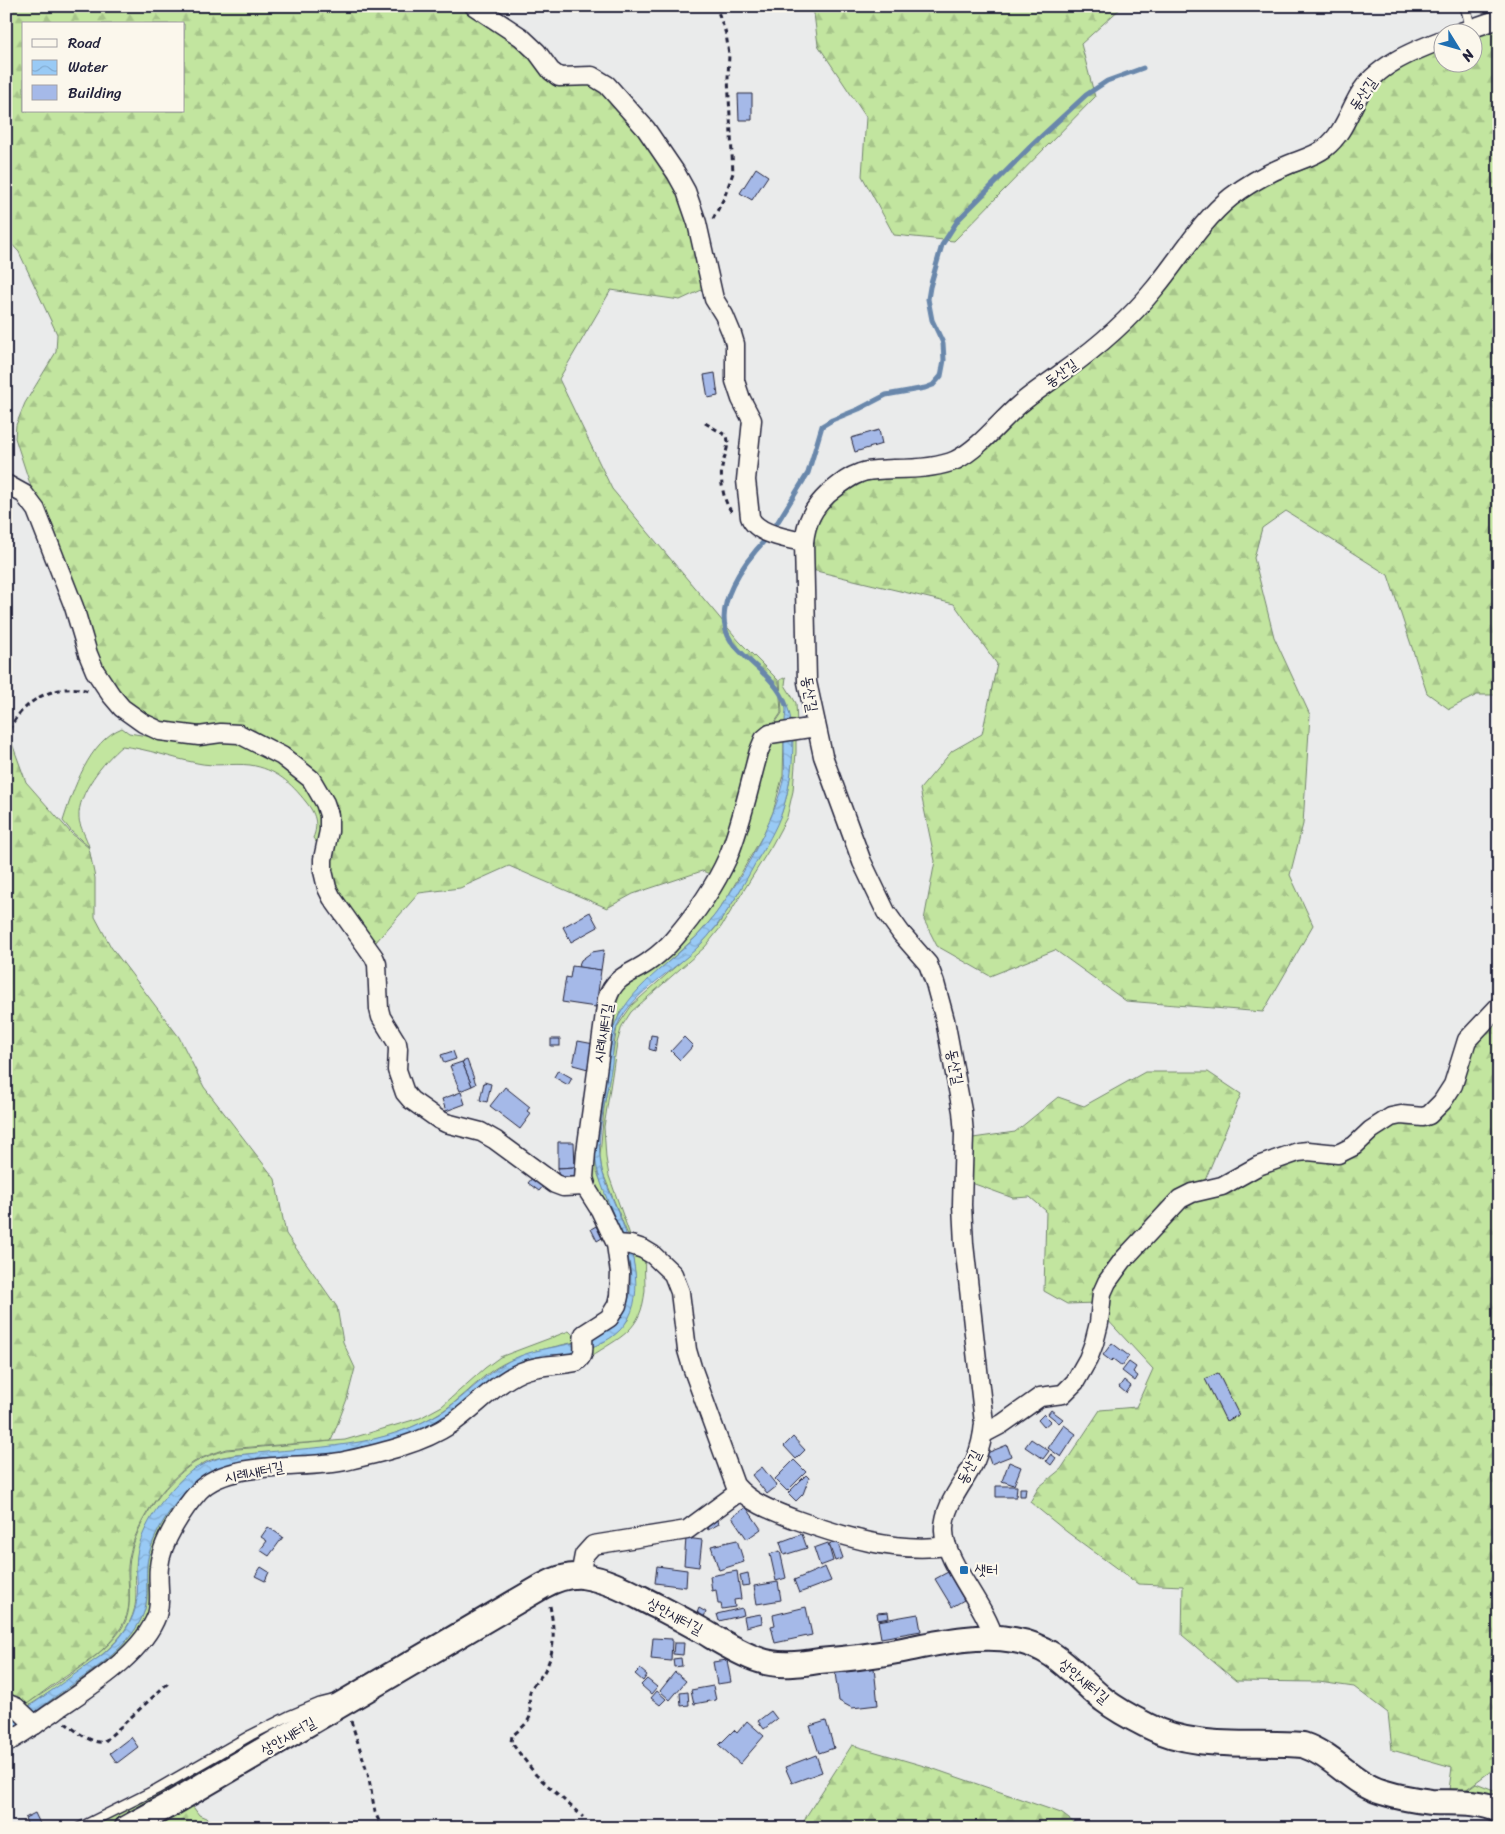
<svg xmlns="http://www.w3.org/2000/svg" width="1505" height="1834" viewBox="0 0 1505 1834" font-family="Sriracha,'Poor Story',sans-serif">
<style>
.grass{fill:#c2e59f;stroke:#72846d}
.forest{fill:url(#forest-firs);stroke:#72846d;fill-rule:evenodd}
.water{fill:url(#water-waves);stroke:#6987ab}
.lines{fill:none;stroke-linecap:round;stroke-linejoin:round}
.stream{stroke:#6987ab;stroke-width:5}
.building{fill:#a5b9e8;stroke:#22223b}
.lane-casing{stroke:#22223b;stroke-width:12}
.street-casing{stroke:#22223b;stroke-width:21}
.secondary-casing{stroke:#22223b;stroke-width:28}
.path{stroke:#22223b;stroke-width:3;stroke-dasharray:5 4;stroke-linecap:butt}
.lane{stroke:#fbf7ec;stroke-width:9}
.street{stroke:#fbf7ec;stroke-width:18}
.secondary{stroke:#fbf7ec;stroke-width:24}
.poi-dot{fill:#1f6fb2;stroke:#fbf7ec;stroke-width:2}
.labels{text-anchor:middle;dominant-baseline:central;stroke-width:4.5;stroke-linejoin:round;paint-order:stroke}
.street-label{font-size:15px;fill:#22223b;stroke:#fbf7ec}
.poi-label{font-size:15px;fill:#22223b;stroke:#fbf7ec;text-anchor:start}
</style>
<defs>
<pattern id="forest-firs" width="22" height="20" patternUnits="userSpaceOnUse" patternTransform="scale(1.25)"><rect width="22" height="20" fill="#c2e59f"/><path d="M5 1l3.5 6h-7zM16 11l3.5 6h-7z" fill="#a6c48a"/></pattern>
<pattern id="water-waves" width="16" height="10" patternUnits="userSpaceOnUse" patternTransform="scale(1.25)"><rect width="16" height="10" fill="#99caf5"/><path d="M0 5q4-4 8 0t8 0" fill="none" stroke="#84add3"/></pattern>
</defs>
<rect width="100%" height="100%" fill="#eaebeb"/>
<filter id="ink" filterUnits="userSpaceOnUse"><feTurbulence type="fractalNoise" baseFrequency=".02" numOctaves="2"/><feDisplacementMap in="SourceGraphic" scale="10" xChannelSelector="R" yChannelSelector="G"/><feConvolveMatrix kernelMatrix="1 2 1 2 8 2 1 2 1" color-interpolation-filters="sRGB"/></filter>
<g filter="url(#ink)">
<g class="grass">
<path d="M786,677l-1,8 11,18 1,21 -25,4 10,-15 -2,-33z"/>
<path d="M122,728l7,5 24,4 78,-1 57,28 33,41 -1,42 -7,-9c6,-14 2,-25 -7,-36 -15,-19 -30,-33 -56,-37 -17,-2 -36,2 -53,-2 -26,-5 -49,-14 -75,-17 -18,15 -45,48 -43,72 0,8 8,20 10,29l-17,-15 -9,-11c10,-31 26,-80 59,-93z"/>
<path d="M796,738v14l-3,39 -6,26 -15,28 -51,82 -16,20 -74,65 -9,14 -5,17 -13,84 2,31 3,18 21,59 -3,-2 -25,-62 -2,-15 4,-48 13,-81 15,-22 69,-61 17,-19 17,-26 46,-84 5,-17 4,-21 1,-38z"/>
<path d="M784,739l-1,36 -10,37 -10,23 -35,61 -13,19 -17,20 -41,37 -38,42 -11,47 -8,46 -3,65 24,60 -2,-1 -23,-38 -6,-20 24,-163 8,-21 74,-72 71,-173z"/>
<path d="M636,1254l9,4c-1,11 0,21 0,32 -4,42 -24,46 -55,67l2,-10 21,-11 15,-16 7,-47 -3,-18z"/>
<path d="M569,1331l5,5 1,6c-30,7 -60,12 -85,30 -11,8 -19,17 -29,25 -11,10 -24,18 -38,25 -58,28 -126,29 -189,33 -10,2 -21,3 -30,8 -7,4 -13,12 -19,18 -27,24 -47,50 -49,87 -2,22 4,34 -7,55 -17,33 -71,63 -102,84l-2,-2c28,-19 89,-54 101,-85 6,-17 2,-36 3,-53 2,-38 34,-84 65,-104 10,-6 21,-10 32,-13l119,-10 75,-22 22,-12 43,-38 15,-11z"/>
<path d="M577,1351v2l-22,7 -107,61 -87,32 -68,7 -105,37 -36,116 -30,41 -86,61 -3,-2c33,-24 86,-54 106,-90 13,-23 6,-36 8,-59 3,-29 28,-65 50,-83 9,-7 20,-12 30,-16l125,-14 38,-11 36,-13 14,-7 14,-9 46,-38 13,-6z"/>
<path d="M311,1710l-153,91 -50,27h-21l162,-88z"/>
<path d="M1476,1783l23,9v8l-35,-8z"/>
</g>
<g class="forest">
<path d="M6,6h461l37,25 37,33 45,14 27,19 68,96 25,95 -26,12 -69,-10 -52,89 53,110 127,152 40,40 2,32 -10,15 -29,70 -29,77 -11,-4 -69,23 -26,14 -98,-42 -49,22 -41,5 -44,50 -36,-49 -10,-25 4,-35 -38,-74 -89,-28 -61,-13 -40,-38 -72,-188 -18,-55 1,-13 9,-22 31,-51 1,-18 -38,-82 -13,-14zM24,24h160v87h-160z"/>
<path d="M813,6h310l-42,38 14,53 -141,144 -60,-6 -32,-59 4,-59 -48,-72z"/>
<path d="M1499,26v669h-22l-28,14 -22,-16 -39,-118 -102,-64 -24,17 -8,30 20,79 36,78 -7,109 -13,51 23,50 -50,87 -137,-11 -71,-51 -65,26 -53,-30 -13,-26 11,-59 -15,-72 32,-38 30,-17 15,-70 -43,-60 -142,-34c0,-14 -1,-29 3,-43 6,-21 37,-40 56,-48l103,-25 261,-249c18,-13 36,-23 57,-31 12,-5 24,-9 35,-16 27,-18 28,-47 47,-69 17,-20 45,-30 68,-41v14h30l1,-27z"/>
<path d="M6,733l4,5 16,44 45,51 18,15 6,30v39l16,30 68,90 25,50 71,92 11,55 51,73 6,35 12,26 -8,31 -16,42 -105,8c-11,4 -22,7 -32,13 -31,20 -63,66 -66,104 -1,18 5,39 -4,56 -15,30 -47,46 -74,65 -14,10 -28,22 -44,30z"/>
<path d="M1499,1012v753l-35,26 -15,-1 3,-23 -60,-17 -4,-37 -34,-26 -35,-5 -83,-1 -54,-46 1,-49 -45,-2 -71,-52 -37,-30 9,-15 22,-18 39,-59 36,-3 17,-38 -49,-53 1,-20 63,-81 91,-46 58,-12 11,7 8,-2 48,-37 38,-3 44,-72z"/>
<path d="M1145,1072h63l33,22 -38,91 -8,1 -99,117 -29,1 -23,-13 2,-80 -16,-14 -17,1 -44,-16 4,-27v-17l42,-6 43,-35 26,9z"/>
<path d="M852,1745l79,23 130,45 20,15h-280l6,-13z"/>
<path d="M191,1804l8,11 30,13h-79z"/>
</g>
<path class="water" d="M785,701c14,28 7,81 -3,111 -6,17 -16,34 -26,50 -16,29 -33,60 -57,84 -25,25 -65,45 -81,78 -5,12 -5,26 -6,39 -5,33 -18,74 -10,107 4,16 12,31 18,47 13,33 28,84 0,113 -24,25 -74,25 -106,37 -23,8 -39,28 -58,43 -9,7 -19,13 -30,17 -32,14 -68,24 -103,29 -32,4 -64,4 -96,9 -10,4 -21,9 -30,16 -22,18 -47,55 -50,83 -2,23 4,38 -8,59 -18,32 -54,52 -83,73 -16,12 -32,25 -50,35v-8l96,-68c17,-14 33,-33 35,-57 2,-16 -3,-32 1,-49 7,-28 30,-60 53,-78 9,-6 18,-9 28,-13 68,-12 140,-5 204,-36 9,-5 19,-9 26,-15 25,-18 41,-39 71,-51 34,-14 94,-9 107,-51 17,-53 -27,-100 -32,-149l15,-117c11,-46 55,-71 86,-102 32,-32 82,-118 88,-162 1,-12 0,-23 0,-35 0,-9 1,-20 2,-30z"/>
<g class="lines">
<g class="stream">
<path d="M774,528l34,-55 14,-47 10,-6 27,-11 27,-14 39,-7 8,-3 8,-9 3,-16 -1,-17 -11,-23 -4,-21 2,-12 12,-42 16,-25 74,-75 54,-50 21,-14 36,-13"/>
<path d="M767,538c-22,23 -58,70 -36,103 17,23 45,36 55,64"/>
</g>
</g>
<g class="building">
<path d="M738,94h14v26h-13z"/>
<path d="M756,168l12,8 -16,24 -12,-7z"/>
<path d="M715,373l3,23 -10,2 -4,-23z"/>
<path d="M879,430l3,14 -27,8 -4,-14z"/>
<path d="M590,912l8,15 -27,15 -8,-15z"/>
<path d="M604,950l-3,20 -23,-3 3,-7 11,-8z"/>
<path d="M572,966l29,4 -5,37 -34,-5 4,-25 4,1z"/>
<path d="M651,1035l6,1 -2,15 -6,-2z"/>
<path d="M684,1037l9,9 -13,14 -9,-9z"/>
<rect x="551" y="1039" width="9" height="7"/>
<path d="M578,1041l16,3 -6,25 -15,-4z"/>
<path d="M453,1051l3,8 -12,4 -3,-8z"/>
<path d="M467,1060l9,24 -4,2 -10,-24z"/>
<path d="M462,1062l10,24 -12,5 -10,-25z"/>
<path d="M558,1070l14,8 -4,7 -14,-8z"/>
<path d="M484,1082l7,2 -4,18 -7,-2z"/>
<path d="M505,1087l25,20 -3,4 4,3 -11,15 -30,-23z"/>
<path d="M461,1092l4,12 -19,7 -4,-12z"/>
<path d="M558,1142h16l1,25 -17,1z"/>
<path d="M575,1167v10h-17v-9z"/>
<path d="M533,1177l11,8 -5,6 -11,-8z"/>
<path d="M596,1226l6,12 -5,3 -6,-12z"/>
<path d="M1112,1343l17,13 -7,10 -9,-7 -2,2 -8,-6z"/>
<path d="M1129,1362l7,5 -3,5 5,4 -3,5 -13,-10z"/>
<path d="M1218,1373l21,42 -13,6 -21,-42z"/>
<path d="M1124,1380l7,6 -5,7 -7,-6z"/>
<path d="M1051,1410l12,9 -4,4 -11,-9z"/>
<path d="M1044,1414l7,7 -7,6 -6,-7z"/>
<path d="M1064,1425l12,9 -15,23 -13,-9z"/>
<path d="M793,1437l12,13 -9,9 -12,-13z"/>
<path d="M1031,1439l18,12 -6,8 -18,-12z"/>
<path d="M1007,1445l4,11 -20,8 -4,-11z"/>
<path d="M1051,1454l5,4 -5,7 -5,-4z"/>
<path d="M794,1460l12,12 -19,19 -12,-12z"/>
<path d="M1009,1462l12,5 -7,18 -12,-4z"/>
<path d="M762,1467l15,19 -10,8 -15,-19z"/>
<path d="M806,1475l3,3 -6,16 -7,7 -8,-8z"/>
<path d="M996,1486h21l-1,11h-20z"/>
<path d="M1020,1488h6l-1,8h-5z"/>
<path d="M746,1507l15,22 -14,10 -15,-22z"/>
<path d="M717,1518l2,6 -11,6 -3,-7z"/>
<path d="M268,1527l15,10 -14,19 -9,-6 7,-9 -6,-4z"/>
<path d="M802,1534l5,14 -23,7 -4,-13z"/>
<path d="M686,1538l16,2 -3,27 -15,-2z"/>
<path d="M737,1540l7,22 -25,8 -8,-24z"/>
<path d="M837,1541l6,17 -8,3 -6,-17z"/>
<path d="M828,1543l5,18 -13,5 -6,-18z"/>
<path d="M780,1551l6,27 -10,3 -6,-27z"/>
<path d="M657,1566l30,4 -1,17 -31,-4z"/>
<path d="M261,1567l8,5 -4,9 -10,-5z"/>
<path d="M825,1567l6,14 -32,12 -5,-13z"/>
<path d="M737,1571l4,28 -7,1 1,7 -13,2 -1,-5h-3l-2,-14 -4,1 -2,-15z"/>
<path d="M948,1572l16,28 -12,7 -17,-28z"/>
<path d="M748,1573l2,12 -8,1 -2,-11z"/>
<path d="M778,1582l3,18 -24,4 -3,-18z"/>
<path d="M806,1607l6,28 -37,8 -4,-17 4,-1 -2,-10z"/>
<path d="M699,1608l7,4 -2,5 -7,-4z"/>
<path d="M742,1608l2,7 -25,6 -2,-7z"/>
<path d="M888,1612l1,6 -11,2 -1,-7z"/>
<path d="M761,1614l1,9 -16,4 -2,-10z"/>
<path d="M918,1614l3,17 -40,7 -3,-17z"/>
<path d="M653,1638l19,1 -1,22 -20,-2z"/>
<path d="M674,1643h10l-1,12 -10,-1z"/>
<path d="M681,1658l1,8 -8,1 -1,-8z"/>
<path d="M727,1660l4,22 -14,2 -4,-22z"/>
<path d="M874,1668l4,37 -26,3 -13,-7 -4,-28z"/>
<path d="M640,1669l7,6 -4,6 -8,-7z"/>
<path d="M675,1672l11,9 -16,19 -10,-9z"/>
<path d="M647,1679l10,8 -6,7 -10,-9z"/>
<path d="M713,1686l3,14 -22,4 -3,-14z"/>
<path d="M657,1691l9,8 -6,6 -9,-7z"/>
<path d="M688,1692l1,13 -8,1 -1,-13z"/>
<path d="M771,1711l6,8 -13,10 -6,-8z"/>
<path d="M747,1721l17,15 -24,28 -21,-19 15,-15 3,3z"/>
<path d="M826,1721l8,27 -15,5 -9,-27z"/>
<path d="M131,1737l7,10 -21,16 -7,-10z"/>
<path d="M816,1755l6,17 -30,11 -7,-16z"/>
<path d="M35,1813l7,15h-13l-4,-10z"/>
</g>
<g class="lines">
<defs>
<g id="lane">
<path d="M1465,6l6,23"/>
<path d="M79,1828l78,-39 94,-54 38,-19 31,-13 12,-3"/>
</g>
<g id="street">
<path d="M474,6l47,31 16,15 14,19 8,6 33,-1 15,9 39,44 30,44 10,18 11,32 17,76 10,16 8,19 3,10v37l6,18 11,21 -6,60 4,37c6,17 38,22 54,25"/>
<path d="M1461,32l38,-13"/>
<path d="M6,484l18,10 12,16 38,97 14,47 7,17 16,24 11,13 21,15 17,8 39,5 22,-3 18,1 43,22 29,23 14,24 4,12v16l-6,28v12l4,17 5,10 42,59 3,7 2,45 2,8 16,26 1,6 -1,21 8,23 6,7 27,19 8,4 35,9 14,8 60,44 8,3 23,-1"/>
<path d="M616,1244l15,1 12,4 10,6 20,19 7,18 7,58 5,17 43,118c15,18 38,26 59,34 50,18 100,34 153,27"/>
<path d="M983,1434l19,-10 38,-27 23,-3 12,-12 13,-23 6,-16 5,-20 3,-30 5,-11 16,-22 57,-61 12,-6 30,-7 36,-20 40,-14 10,-1 30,3 16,-8 17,-16 20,-13 10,-2 22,2 6,-2 13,-13 11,-17 14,-45 32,-34"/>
<path d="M580,1576l4,-21 9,-10 94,-15 53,-39"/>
<path d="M994,1638c-9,-34 -49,-75 -50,-107 -1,-26 21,-49 31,-70 5,-12 8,-25 9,-38l-20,-179 -2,-39 2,-71 -2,-23 -17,-91 -10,-37 -7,-19 -27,-31 -15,-21 -24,-50 -39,-106 -16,-74 -3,-140c2,-20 9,-34 24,-48 10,-8 20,-17 32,-21 11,-4 22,-3 34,-4 20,0 44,-1 62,-9 24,-12 44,-39 64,-56 14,-12 30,-22 44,-33 34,-24 65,-51 91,-83 25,-30 45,-66 76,-91 18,-14 39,-25 59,-33 12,-5 25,-8 35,-16 18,-14 23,-34 34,-53 16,-29 54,-44 83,-55"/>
<path d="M6,1703l10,4 19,18"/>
<path d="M6,1743c18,-10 34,-22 50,-33 33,-23 87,-56 101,-95 5,-16 0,-32 2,-48 2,-25 24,-58 40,-76 30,-32 106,-21 146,-30 35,-8 76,-17 106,-37 24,-16 43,-40 70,-52 18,-8 36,-6 55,-10 12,-9 5,-16 8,-28l25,-16 8,-13 2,-9 1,-23 -4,-29 -16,-34 -12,-19 -4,-13 2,-26 21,-153c9,-26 25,-24 44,-39 8,-6 16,-13 22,-20 21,-24 42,-54 55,-83 14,-34 21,-71 31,-106l5,-12 6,-5 46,-7"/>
</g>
<path id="secondary" d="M127,1828l44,-24 372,-218c11,-6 26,-11 39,-10 22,3 42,13 61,23 19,10 39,20 58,31 19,11 37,23 58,30 19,7 41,4 60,1 26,-2 52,-5 78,-10 37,-7 79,-18 117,-11 43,7 59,35 90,60 13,10 28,18 42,25 49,26 104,16 157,20 30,10 49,38 79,47 16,5 32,8 49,10 23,1 46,-2 68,8"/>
</defs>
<use href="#lane" class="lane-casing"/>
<use href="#street" class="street-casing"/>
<use href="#secondary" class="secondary-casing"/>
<g class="path">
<path d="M713,219l11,-21 9,-25 -5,-95 1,-24 -3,-20 -10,-28"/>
<path d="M705,423l22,13c3,10 -3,20 -5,31 -2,12 1,35 10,45"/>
<path d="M9,730c4,-8 9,-16 16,-22 14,-15 43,-24 63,-17"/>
<path d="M550,1606c4,21 6,44 -5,64 -4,8 -13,14 -15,22 -2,8 1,16 0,24 -2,8 -12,15 -18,20l-1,6 25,33 47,42"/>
<path d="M351,1721l17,53 7,38 7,16"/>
<path d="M65,1723c11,7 25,21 39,19l64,-59"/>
</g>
<use href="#lane" class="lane"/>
<use href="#street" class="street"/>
<use href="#secondary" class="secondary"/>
</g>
</g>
<rect class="poi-dot" x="959" y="1565" width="10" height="10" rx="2.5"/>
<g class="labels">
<g class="street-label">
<text transform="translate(1363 94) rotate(-56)">동산길</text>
<text transform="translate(1061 373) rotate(-36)">동산길</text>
<text transform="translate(810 694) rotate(81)">동산길</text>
<text transform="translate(603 1033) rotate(-81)">시례새터길</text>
<text transform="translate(955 1067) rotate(79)">동산길</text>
<text transform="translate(969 1467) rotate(-64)">동산길</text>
<text transform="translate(254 1472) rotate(-11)">시례새터길</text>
<text transform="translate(675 1616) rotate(28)">상안새터길</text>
<text transform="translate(1084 1681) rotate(40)">상안새터길</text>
<text transform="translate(288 1736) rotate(-30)">상안새터길</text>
</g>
<g class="poi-label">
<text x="974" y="1570">샛터</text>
</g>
</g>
<rect width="1505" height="1834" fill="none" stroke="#fbf7ec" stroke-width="25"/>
<rect x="12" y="12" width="1480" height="1809" fill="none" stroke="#22223b" stroke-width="2" filter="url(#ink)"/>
<rect x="22" y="22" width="162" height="90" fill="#fbf7ec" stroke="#a4a2a5"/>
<rect x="32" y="39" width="25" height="8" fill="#fbf7ec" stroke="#a4a2a5"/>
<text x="68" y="48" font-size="15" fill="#22223b">Road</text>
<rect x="32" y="60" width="25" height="15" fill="url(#water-waves)" stroke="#a4a2a5"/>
<text x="68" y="72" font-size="15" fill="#22223b">Water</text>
<rect x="32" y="85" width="25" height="15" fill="#a5b9e8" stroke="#a4a2a5"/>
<text x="68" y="98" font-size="15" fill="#22223b">Building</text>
<g transform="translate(1458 48) rotate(127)"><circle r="24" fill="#fbf7ec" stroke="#a4a2a5"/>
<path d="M0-4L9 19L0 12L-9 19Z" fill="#1f6fb2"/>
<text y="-8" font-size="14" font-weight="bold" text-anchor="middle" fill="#22223b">N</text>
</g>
</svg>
